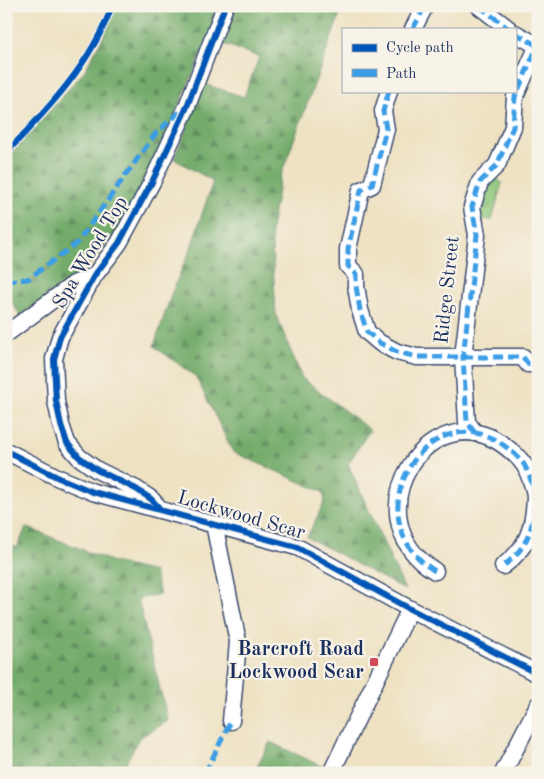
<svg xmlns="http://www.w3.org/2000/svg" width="544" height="779" viewBox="0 0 544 779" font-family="'Old Standard TT',serif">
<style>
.forest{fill:url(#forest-firs);stroke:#476e64}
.park{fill:url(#park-tufts);stroke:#557c6c}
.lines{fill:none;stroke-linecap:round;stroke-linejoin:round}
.minor-casing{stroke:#3b4a6d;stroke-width:19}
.minor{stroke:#fff;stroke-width:16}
.quiet{stroke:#3b9de6;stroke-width:5;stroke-dasharray:10 5;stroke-linecap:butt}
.cycleway-casing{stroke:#f7f3e8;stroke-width:9}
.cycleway{stroke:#0057b8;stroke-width:6}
.poi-dot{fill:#d1495b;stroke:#f7f3e8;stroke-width:2}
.labels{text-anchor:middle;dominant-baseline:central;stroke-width:4.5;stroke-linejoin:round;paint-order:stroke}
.street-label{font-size:20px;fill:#1b2f5e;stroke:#f7f3e8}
.poi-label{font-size:20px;font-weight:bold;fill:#1b2f5e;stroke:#f7f3e8;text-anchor:end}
</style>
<defs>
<pattern id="forest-firs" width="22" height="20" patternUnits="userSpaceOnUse" patternTransform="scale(1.25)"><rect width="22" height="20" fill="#73ac6b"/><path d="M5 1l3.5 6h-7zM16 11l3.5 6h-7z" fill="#5e8c5b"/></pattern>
<pattern id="park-tufts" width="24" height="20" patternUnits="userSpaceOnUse" patternTransform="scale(1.25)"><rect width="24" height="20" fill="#8fc87b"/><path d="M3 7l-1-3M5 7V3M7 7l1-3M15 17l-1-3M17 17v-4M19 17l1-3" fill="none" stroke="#74a368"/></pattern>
</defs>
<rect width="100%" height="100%" fill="#f7f3e8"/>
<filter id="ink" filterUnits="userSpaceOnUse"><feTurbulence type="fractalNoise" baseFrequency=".02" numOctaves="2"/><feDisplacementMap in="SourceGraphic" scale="10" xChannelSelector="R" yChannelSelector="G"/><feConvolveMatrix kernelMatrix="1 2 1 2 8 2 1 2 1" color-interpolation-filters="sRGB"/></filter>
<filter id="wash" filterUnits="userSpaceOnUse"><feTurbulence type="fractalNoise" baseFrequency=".0096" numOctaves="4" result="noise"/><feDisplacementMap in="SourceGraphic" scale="20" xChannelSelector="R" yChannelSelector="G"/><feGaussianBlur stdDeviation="1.12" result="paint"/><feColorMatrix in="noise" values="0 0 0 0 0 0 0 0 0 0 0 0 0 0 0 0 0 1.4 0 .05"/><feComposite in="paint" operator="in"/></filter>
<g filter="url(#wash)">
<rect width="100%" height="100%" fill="#eee2c3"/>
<g class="forest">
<path d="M115,6h107l-81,188 -28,42 -27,31 -64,52 -16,-27v-133l78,-87 23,-43z"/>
<path d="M237,6h106l-63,172 -9,51 5,86 26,63 68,52 -22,34 57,126 -98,-53 18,-36 -2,-9 -90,-40 -37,-75 -42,-31 18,-54 18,-42 23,-69 -39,-22 30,-75 40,13 15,-40 -38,-14z"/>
<path d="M26,527l87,35 41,10 6,22 -22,5 30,122 -29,17 -14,27 -8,8h-111v-231l11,6z"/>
<path d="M270,742l60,28 -1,3h-75z"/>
</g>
<path class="park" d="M492,175l10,8 -10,37 -7,-1 -6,5 2,-35z"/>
</g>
<g filter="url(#ink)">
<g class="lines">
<defs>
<g id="minor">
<path d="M479,6l30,23"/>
<path d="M413,29l12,-23"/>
<path d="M515,33l23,13"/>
<path d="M389,91l-6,20 3,18 -14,56 -11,5 -13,59v17l8,8v12l4,24 7,22 13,11 17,9 20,5h106l5,7h10"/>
<path d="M6,334l68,-50 20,-8"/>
<path d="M475,433l-8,-11 -4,-65 14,-122 -5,-28 8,-25 17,-17 16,-38 2,-30 23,-52"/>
<path d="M6,451l53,27 34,14 204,55 113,62 128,65"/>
<path d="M161,510l-10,-11 -15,-10 -39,-19 -18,-13 -12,-14 -6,-18 -5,-24 -2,-42 6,-22 19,-34 15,-27 25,-33 33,-61 34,-73 39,-103"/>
<path d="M214,524l24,118 -7,79"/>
<path d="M435,571c-88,-54 -2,-188 76,-120 4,3 8,7 11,11 5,5 13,28 13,35 -1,30 -7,51 -32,69"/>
<path d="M331,773l79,-164"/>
<path d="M503,773l35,-68"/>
</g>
</defs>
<use href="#minor" class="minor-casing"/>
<use href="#minor" class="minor"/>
<g class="quiet">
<path d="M479,6l30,23"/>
<path d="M413,29l12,-23"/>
<path d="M515,33l23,13"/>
<path d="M389,91l-6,20 3,18 -14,56 -11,5 -13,59v17l8,8v12l4,24 7,22 13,11 17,9 20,5h106l5,7h10"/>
<path d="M6,281l22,-2 49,-36 79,-110 26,-23"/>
<path d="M475,433l-8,-11 -4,-65 14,-122 -5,-28 8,-25 17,-17 16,-38 2,-30 23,-52"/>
<path d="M435,571c-88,-54 -2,-188 76,-120 4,3 8,7 11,11 5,5 13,28 13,35 -1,30 -7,51 -32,69"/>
<path d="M205,773l26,-52"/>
</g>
<defs>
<g id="cycleway">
<path d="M6,153c42,-44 85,-89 106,-147"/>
<path d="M6,451l53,27 34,14 204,55 113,62 128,65"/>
<path d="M161,510l-10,-11 -15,-10 -39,-19 -18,-13 -12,-14 -6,-18 -5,-24 -2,-42 6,-22 19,-34 15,-27 25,-33 33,-61 34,-73 39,-103"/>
</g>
</defs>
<use href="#cycleway" class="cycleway-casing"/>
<use href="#cycleway" class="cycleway"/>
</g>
</g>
<rect class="poi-dot" x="369" y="657" width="10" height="10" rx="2.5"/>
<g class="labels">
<g class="street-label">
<text transform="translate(91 253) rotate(-59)">Spa Wood Top</text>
<text transform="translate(448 290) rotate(-84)">Ridge Street</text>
<text transform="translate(241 516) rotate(16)">Lockwood Scar</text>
</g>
<g class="poi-label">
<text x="364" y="650">Barcroft Road<tspan x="364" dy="23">Lockwood Scar</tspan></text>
</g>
</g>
<rect width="544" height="779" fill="none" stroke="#f7f3e8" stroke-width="25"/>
<rect x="342" y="28" width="175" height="65" fill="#f7f3e8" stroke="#9fa5b1"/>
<rect x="352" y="44" width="25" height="8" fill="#0057b8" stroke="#9fa5b1"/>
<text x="386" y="52" font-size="15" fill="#1b2f5e">Cycle path</text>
<rect x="352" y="69" width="25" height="8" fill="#3b9de6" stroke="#9fa5b1"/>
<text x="386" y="78" font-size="15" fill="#1b2f5e">Path</text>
</svg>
